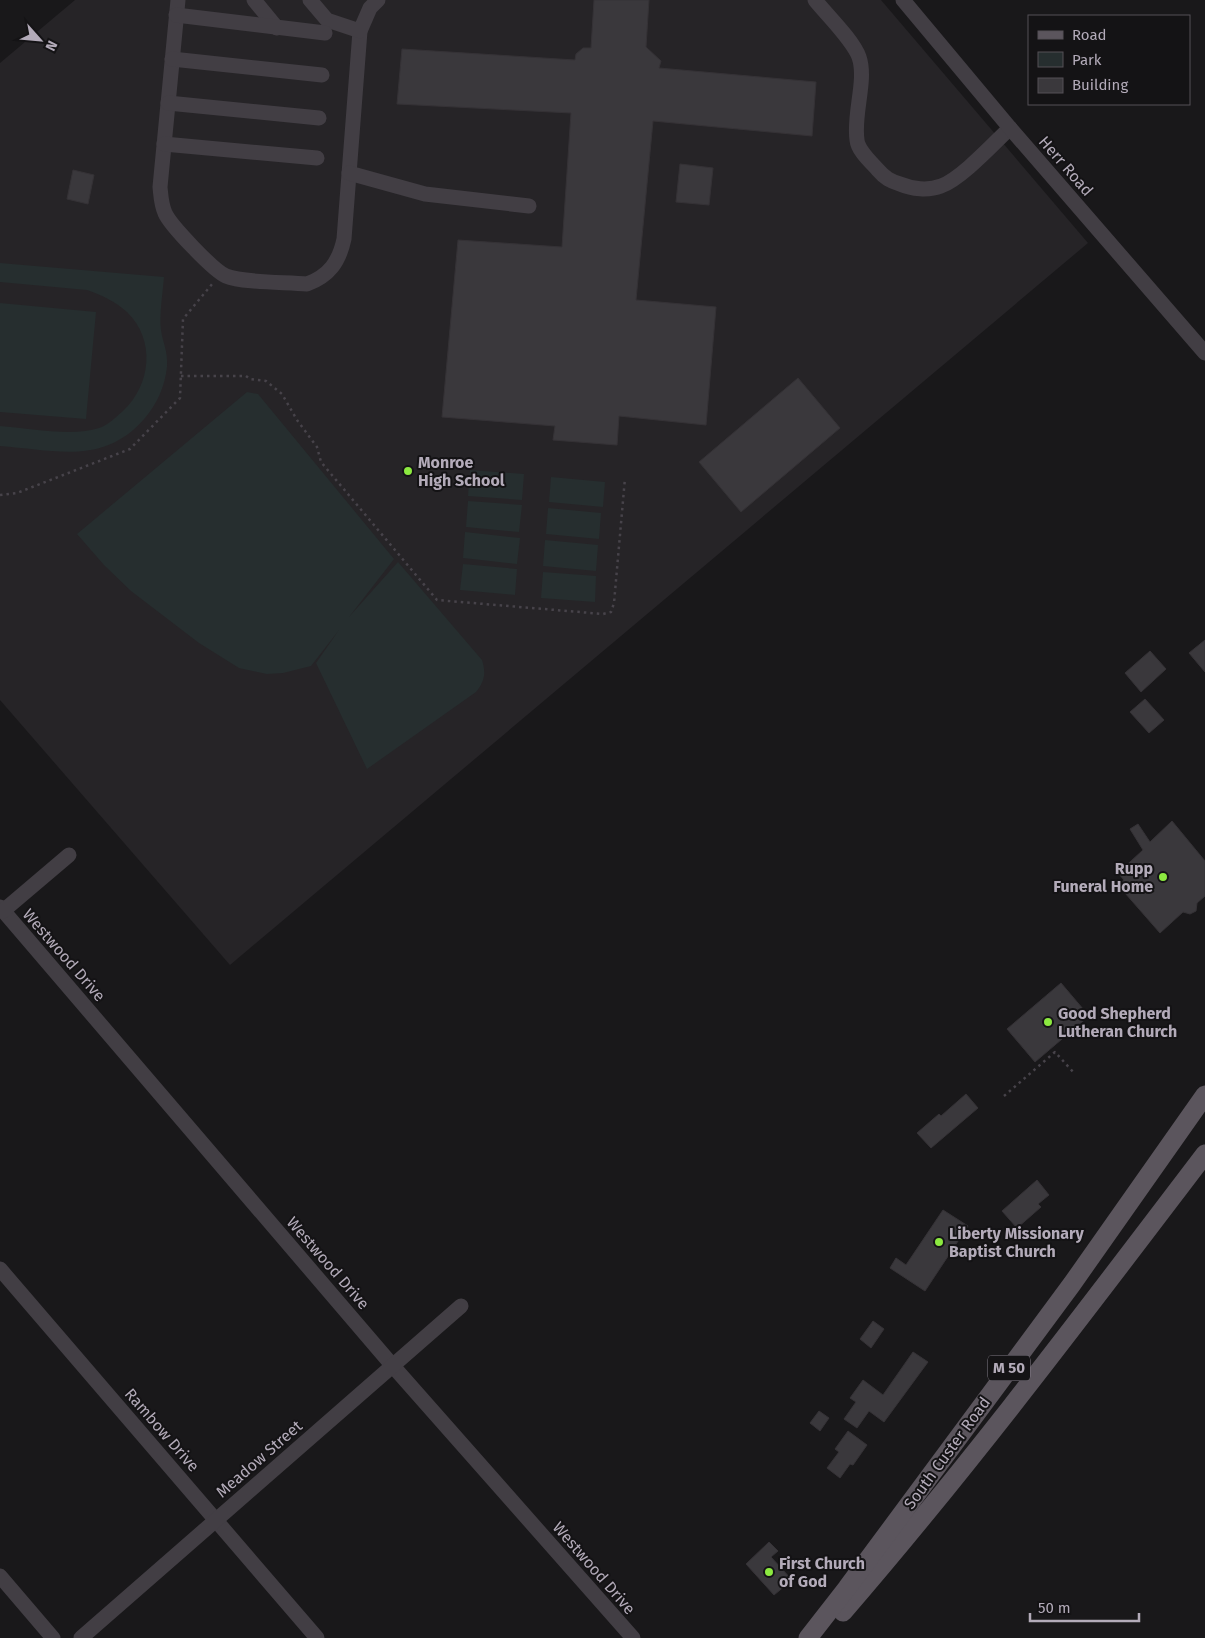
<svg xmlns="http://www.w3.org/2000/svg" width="1205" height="1638" viewBox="0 0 1205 1638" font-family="'Fira Sans',sans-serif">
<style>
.built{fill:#262427}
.green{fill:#262e2f}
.building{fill:#3a383c;stroke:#353236}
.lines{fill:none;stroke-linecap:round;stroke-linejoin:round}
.path{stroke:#47434a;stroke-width:2.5;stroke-dasharray:2.5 4;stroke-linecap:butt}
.minor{stroke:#423e44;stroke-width:15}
.major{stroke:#5b555d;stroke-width:19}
.poi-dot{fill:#8ce940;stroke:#141315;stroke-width:2}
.labels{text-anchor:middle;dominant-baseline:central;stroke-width:4;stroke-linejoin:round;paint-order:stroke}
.shield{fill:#141315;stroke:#837d88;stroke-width:1}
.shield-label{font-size:15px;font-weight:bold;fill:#b3abb9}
.street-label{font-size:16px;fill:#b3abb9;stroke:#141315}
.poi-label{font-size:16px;font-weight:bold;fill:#b3abb9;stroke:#141315;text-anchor:start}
</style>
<rect width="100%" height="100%" fill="#19181a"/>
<path class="built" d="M75,0h806l207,243 -858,722 -230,-265v-637z"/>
<g class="green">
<path d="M0,263l164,14c-1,14 -5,39 -3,53 2,14 7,20 6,37 -2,19 -10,37 -22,51 -41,48 -90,32 -145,28v-20c28,2 73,11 99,2 9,-3 17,-11 24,-17 28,-26 33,-71 4,-99 -11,-10 -25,-17 -40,-22l-87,-8z"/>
<path d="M0,303l96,9 -10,107 -86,-7z"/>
<path d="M247,392l11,2 136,165 -45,58 49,-55 84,98c4,13 3,21 -6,32l-109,77 -51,-106 23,-33 -28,36 -28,7 -16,1 -28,-6 -40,-25 -68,-52 -27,-26 -27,-31z"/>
<path d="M470,470l54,4 -2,26 -54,-4z"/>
<path d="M551,477l54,5 -2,25 -54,-5z"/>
<path d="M468,501l54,4 -3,27 -53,-5z"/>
<path d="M548,508l53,5 -2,26 -53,-5z"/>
<path d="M465,532l55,6 -3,26 -54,-6z"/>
<path d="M545,540l53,5 -2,26 -53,-5z"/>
<path d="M463,564l54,5 -2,26 -55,-5z"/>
<path d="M543,572l53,4 -1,26 -54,-4z"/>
</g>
<g class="building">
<path d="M594,0h55l-3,47 15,14 -2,7 157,14 -4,54 -159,-15 -17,179 80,7 -10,118 -87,-9 -2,29 -64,-5 2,-14 -113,-9 16,-177 104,7 9,-134 -174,-9 5,-55 173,11 1,-6 7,-6h8z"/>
<path d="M680,164l33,4 -4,37 -33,-3z"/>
<path d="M73,170l21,5 -6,29 -21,-5z"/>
<path d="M798,378l42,50 -99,84 -42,-50z"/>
<path d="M1205,640v32l-16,-19z"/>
<path d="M1150,651l16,18 -25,23 -16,-19z"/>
<path d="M1145,699l19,21 -15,13 -19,-21z"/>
<path d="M1172,821l33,40v35l-8,7 -1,8 -6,3 -7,-2 -23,21 -42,-48 6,-5 -6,-7 25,-23 -13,-21 8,-5 12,18z"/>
<path d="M1061,983l28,33 -54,46 -28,-33z"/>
<path d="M966,1094l12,14 -47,40 -14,-15 22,-19 2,2z"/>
<path d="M1037,1180l12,15 -11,9 3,3 -24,21 -15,-17z"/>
<path d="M943,1210l25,16 -43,65 -35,-23 6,-10 10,7z"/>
<path d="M873,1321l11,8 -13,19 -11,-9z"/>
<path d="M913,1352l15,10 -44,60 -15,-11 -12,17 -13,-9 12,-17 -6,-4 13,-18 20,15z"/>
<path d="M819,1411l10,7 -9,13 -10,-8z"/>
<path d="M848,1431l19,14 -14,20 -3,-1 -10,14 -13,-10 12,-16 -4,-3z"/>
<path d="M769,1542l9,9 -7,6 21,23 -18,15 -28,-31z"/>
</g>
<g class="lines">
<g class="path">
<path d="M181,376h65l4,3 16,2 16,13 15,26 20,27 4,15 116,138 166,14 8,-2 3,-9 11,-125"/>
<path d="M0,495l17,-2 113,-44 50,-51 3,-79 30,-36"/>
<path d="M1004,1096l51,-44 20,22"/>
</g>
<g class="minor">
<path d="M178,0l-18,187c1,9 1,17 5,26 5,12 49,58 61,63 17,7 61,6 81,8 22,-8 32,-22 37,-45l16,-208"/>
<path d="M254,0l23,28"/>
<path d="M310,0l17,20 33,11 10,-23 8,-8"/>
<path d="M815,0c12,15 38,40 44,57 8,23 -6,57 -2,83 1,11 14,22 21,30 7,8 12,11 22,14 12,5 28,7 41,2 20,-7 53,-43 69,-58"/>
<path d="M903,0l107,128 195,225"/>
<path d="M176,15l149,18"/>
<path d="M172,59l150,16"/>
<path d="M168,103l151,15"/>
<path d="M164,144l153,14"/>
<path d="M349,173l76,21 104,12"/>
<path d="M0,907l392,458 241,273"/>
<path d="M3,911l66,-56"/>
<path d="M0,1269l317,369"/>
<path d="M0,1576l53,62"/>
<path d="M81,1638l380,-332"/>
</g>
<g class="major">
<path d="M843,1612c127,-147 244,-303 362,-458"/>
<path d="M808,1638l39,-50 225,-304 133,-189"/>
</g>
</g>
<g class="poi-dot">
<circle cx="408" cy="471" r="5"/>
<circle cx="1163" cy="877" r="5"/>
<circle cx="1048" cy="1022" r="5"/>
<circle cx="939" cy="1242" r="5"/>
<circle cx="769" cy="1572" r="5"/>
</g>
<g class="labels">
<rect class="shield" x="988" y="1355.5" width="42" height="25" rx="4"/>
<g class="shield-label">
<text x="1009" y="1368">M 50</text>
</g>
<g class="street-label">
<text transform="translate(1066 166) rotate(49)">Herr Road</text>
<text transform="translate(64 955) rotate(49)">Westwood Drive</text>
<text transform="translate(328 1263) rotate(49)">Westwood Drive</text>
<text transform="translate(162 1430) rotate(49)">Rambow Drive</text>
<text transform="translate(947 1453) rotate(-54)">South Custer Road</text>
<text transform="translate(259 1459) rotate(-41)">Meadow Street</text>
<text transform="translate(594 1568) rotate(49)">Westwood Drive</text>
</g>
<g class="poi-label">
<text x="418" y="462">Monroe<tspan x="418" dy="18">High School</tspan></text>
<text x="1153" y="868" text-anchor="end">Rupp<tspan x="1153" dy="18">Funeral Home</tspan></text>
<text x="1058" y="1013">Good Shepherd<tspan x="1058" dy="18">Lutheran Church</tspan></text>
<text x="949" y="1233">Liberty Missionary<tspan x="949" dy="18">Baptist Church</tspan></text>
<text x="779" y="1563">First Church<tspan x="779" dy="18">of God</tspan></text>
</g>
</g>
<rect x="1028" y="15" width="162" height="90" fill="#141315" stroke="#545057"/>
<rect x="1038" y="31" width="25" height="8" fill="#5b555d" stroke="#545057"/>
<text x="1072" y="40" font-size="15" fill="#b3abb9">Road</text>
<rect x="1038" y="52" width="25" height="15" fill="#262e2f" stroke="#545057"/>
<text x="1072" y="65" font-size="15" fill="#b3abb9">Park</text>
<rect x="1038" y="78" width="25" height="15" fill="#3a383c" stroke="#545057"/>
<text x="1072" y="90" font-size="15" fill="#b3abb9">Building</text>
<g transform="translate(40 40) rotate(117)" stroke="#141315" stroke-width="4" paint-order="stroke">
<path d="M0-4L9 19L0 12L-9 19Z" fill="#b3abb9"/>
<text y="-8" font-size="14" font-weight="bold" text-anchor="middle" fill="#b3abb9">N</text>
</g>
<path d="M1030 1613v8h109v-8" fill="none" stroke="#b3abb9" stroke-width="2.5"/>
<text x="1038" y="1613" font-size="15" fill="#b3abb9" stroke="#141315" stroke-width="4" paint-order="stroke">50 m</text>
</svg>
